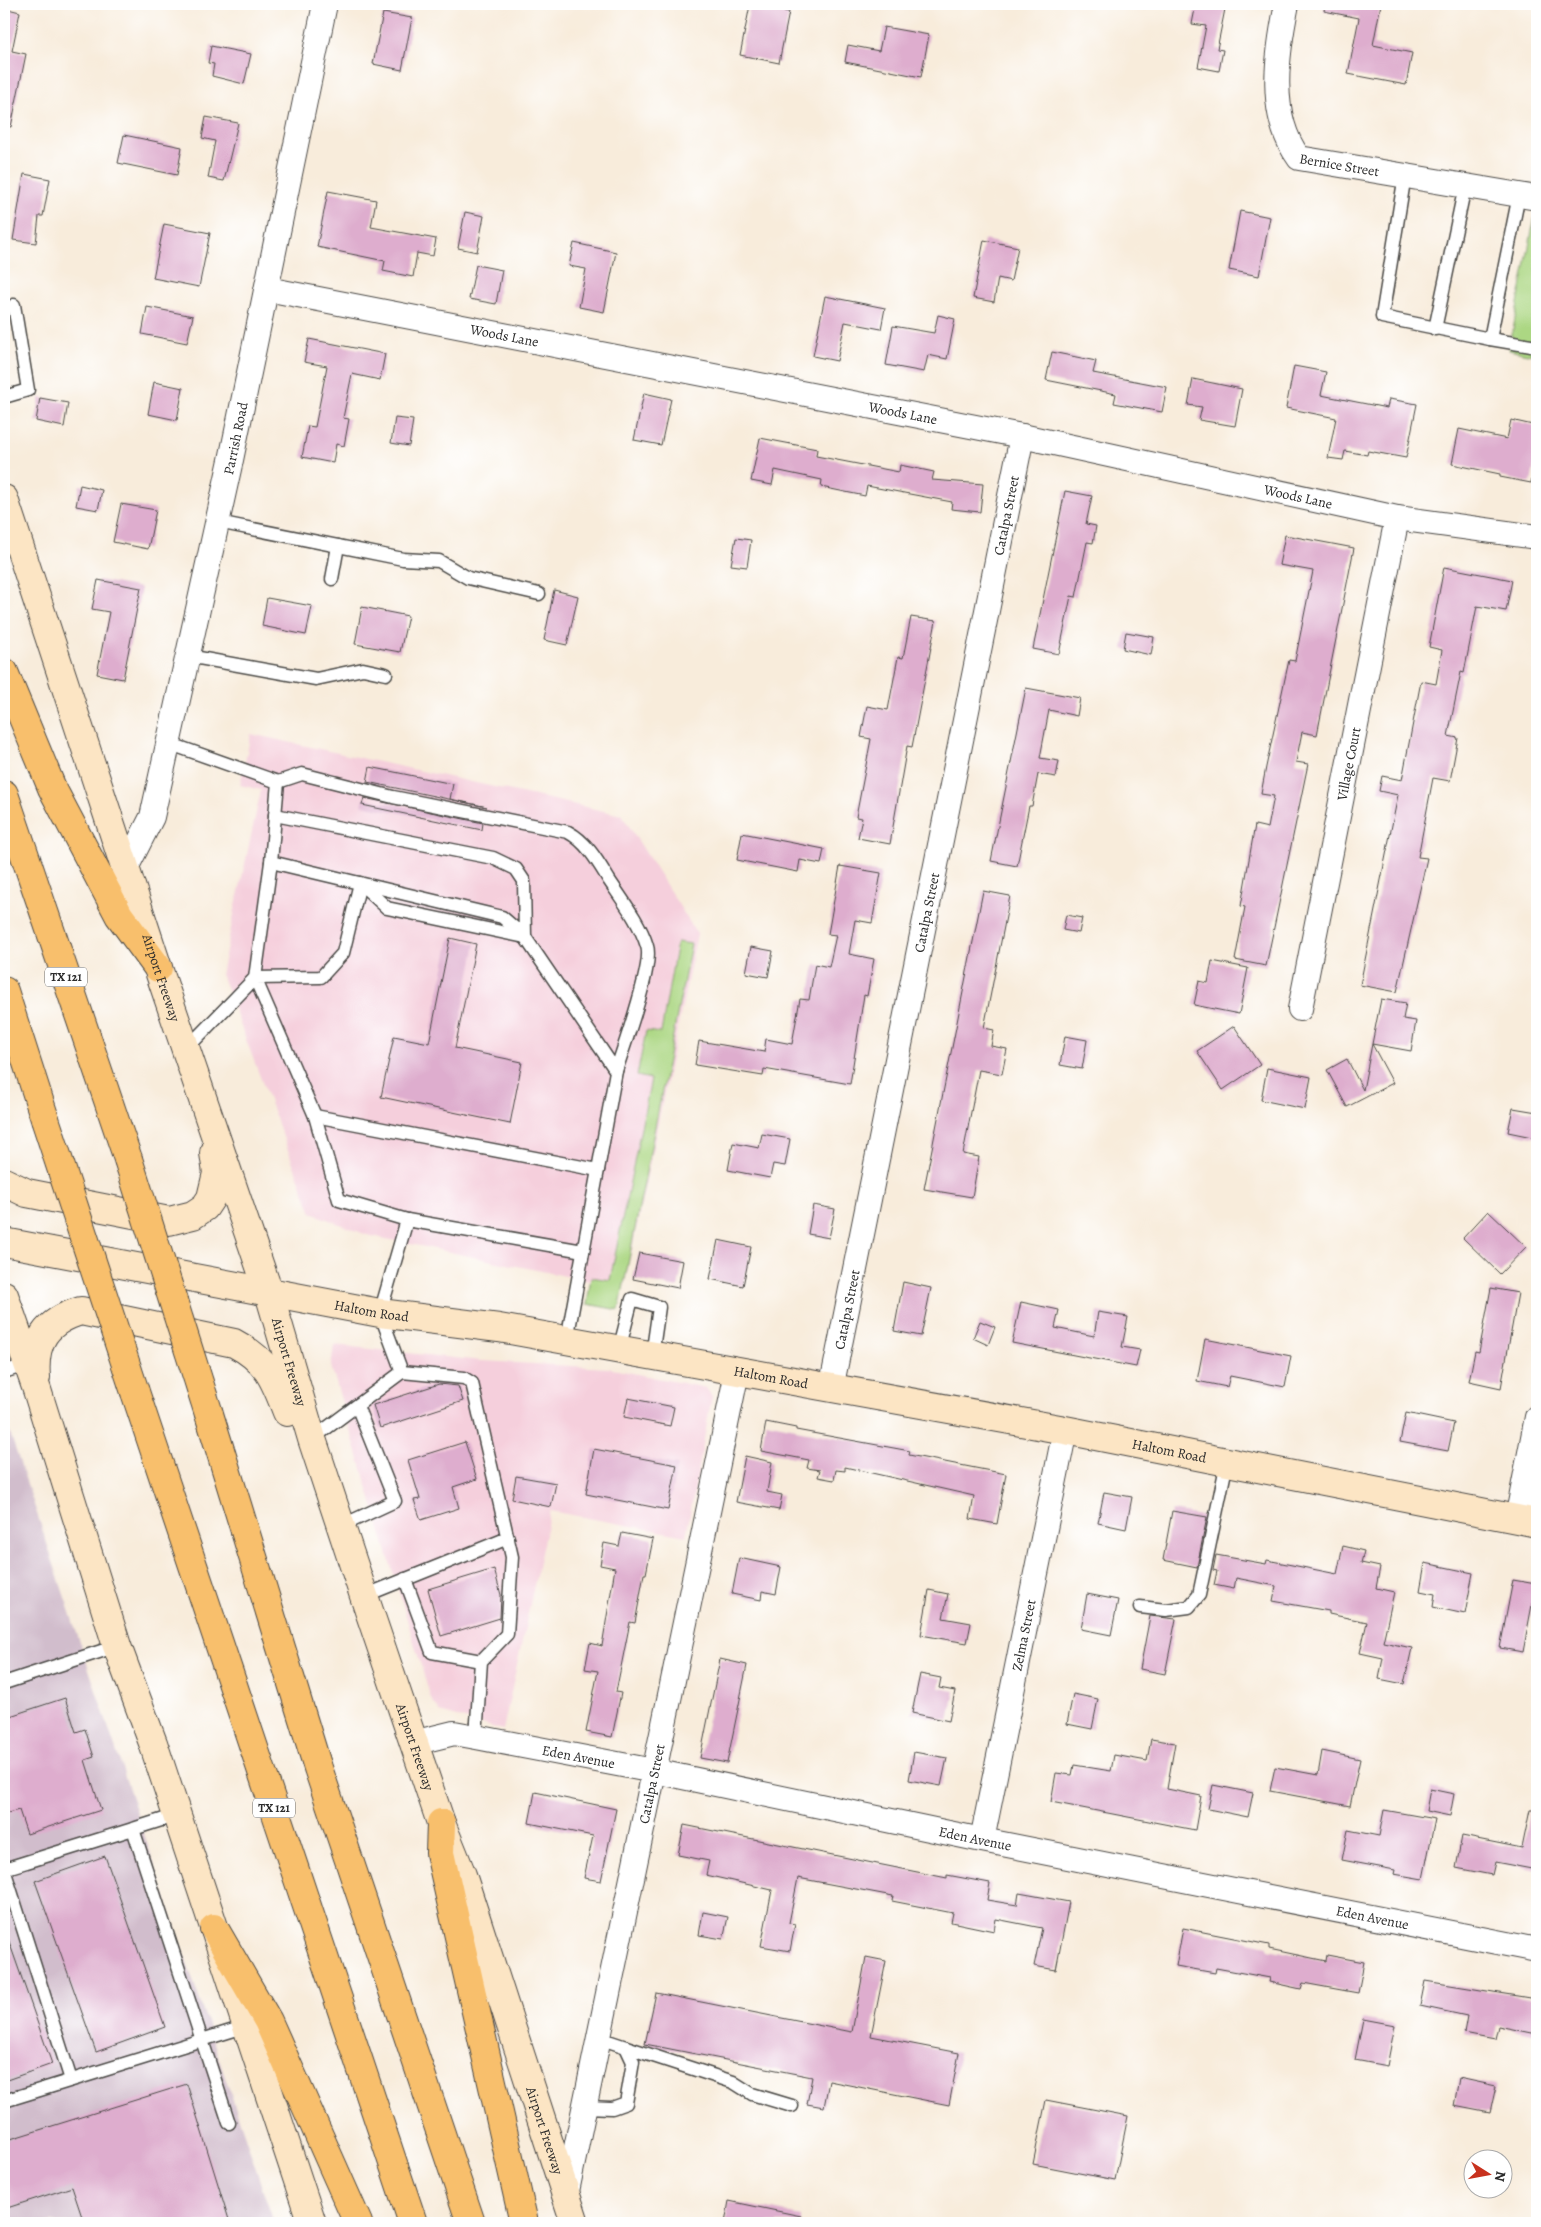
<svg xmlns="http://www.w3.org/2000/svg" width="1541" height="2227" viewBox="0 0 1541 2227" font-family="Alegreya,serif">
<style>
.built{fill:#f5cfdc}
.industrial{fill:#d1bdcc}
.green{fill:#acd783;stroke:#6c8157}
.building{fill:#deadce}
.lines{fill:none;stroke-linecap:round;stroke-linejoin:round}
.lane-casing{stroke:#4a4845;stroke-width:15}
.street-casing{stroke:#4a4845;stroke-width:26}
.secondary-casing{stroke:#4a4845;stroke-width:30}
.highway-casing{stroke:#4a4845;stroke-width:30}
.lane{stroke:#fff;stroke-width:12}
.street{stroke:#fff;stroke-width:24}
.secondary{stroke:#fce5c4;stroke-width:28}
.highway{stroke:#f8bf6c;stroke-width:28}
.highway-bridge-casing{stroke:#4a4845;stroke-width:30;stroke-linecap:butt}
.highway-bridge{stroke:#f8bf6c;stroke-width:28}
.labels{text-anchor:middle;dominant-baseline:central;stroke-width:4;stroke-linejoin:round;paint-order:stroke}
.shield{fill:#fff;stroke:#6b6b6b;stroke-width:1}
.shield-label{font-size:12px;font-weight:bold;fill:#2b2b2b}
.street-label{font-size:14px;fill:#2b2b2b;stroke:#fff}
</style>
<rect width="100%" height="100%" fill="#fff"/>
<filter id="ink" filterUnits="userSpaceOnUse"><feTurbulence type="fractalNoise" baseFrequency=".02" numOctaves="2"/><feDisplacementMap in="SourceGraphic" scale="10" xChannelSelector="R" yChannelSelector="G"/><feConvolveMatrix kernelMatrix="1 2 1 2 8 2 1 2 1" color-interpolation-filters="sRGB"/></filter>
<filter id="wash" filterUnits="userSpaceOnUse"><feTurbulence type="fractalNoise" baseFrequency=".0096" numOctaves="4" result="noise"/><feDisplacementMap in="SourceGraphic" scale="20" xChannelSelector="R" yChannelSelector="G"/><feGaussianBlur stdDeviation="1.12" result="paint"/><feColorMatrix in="noise" values="0 0 0 0 0 0 0 0 0 0 0 0 0 0 0 0 0 1.4 0 .05"/><feComposite in="paint" operator="in"/></filter>
<g filter="url(#wash)">
<rect width="100%" height="100%" fill="#f8ecdb"/>
<g class="built">
<path d="M251,734l371,81 75,119 -73,354 -257,-53 -55,-22 -91,-239 40,-184 -21,-5z"/>
<path d="M334,1345l148,16 126,7 98,20 6,8 -26,140 -136,-25 -47,219 -63,-18 -9,-13 -100,-333z"/>
</g>
<path class="industrial" d="M4,1415l270,808h-270z"/>
<g class="green">
<path d="M1537,205v151l-28,-6z"/>
<path d="M677,942l14,2 -72,366 -32,-6 4,-27 19,3 41,-201 -14,-3 9,-45 15,2z"/>
</g>
<g id="blocks">
<g class="building">
<path d="M1196,4h30l-9,45 6,1 -4,21 -21,-4 8,-41 -14,-2z"/>
<path d="M1325,4h56l-8,41 39,8 -6,32 -58,-11 11,-56 -35,-7z"/>
<path d="M750,5l39,7 -10,51 -39,-8z"/>
<path d="M4,8l16,4 -8,39 14,3 -15,73 -7,-1z"/>
<path d="M383,13l29,5 -10,52 -29,-6z"/>
<path d="M884,27l45,8 -8,42 -76,-15 3,-17 31,6z"/>
<path d="M211,46l40,8 -7,30 -32,-8 2,-12 -6,-1z"/>
<path d="M206,117l32,6 -14,58 -16,-3 7,-37 -13,-3z"/>
<path d="M124,135l58,12 -5,28 -59,-12z"/>
<path d="M24,174l26,5 -7,37h-4l-3,27 -23,-3z"/>
<path d="M328,191l48,9 -5,27 65,12 -3,17 -16,-3 -4,24 -30,-6 2,-10 -68,-14z"/>
<path d="M1240,211l30,6 -11,59 -30,-6z"/>
<path d="M465,212l19,4 -7,36 -19,-4z"/>
<path d="M164,224l46,9 -11,54 -46,-9z"/>
<path d="M984,240l34,7 -7,34 -13,-3 -4,24 -21,-4z"/>
<path d="M574,243l42,9 -12,60 -25,-5 7,-38 -17,-3z"/>
<path d="M476,265l26,5 -6,34 -27,-5z"/>
<path d="M825,296l60,12 -4,21 -36,-7 -8,39 -24,-5z"/>
<path d="M147,307l46,9 -6,27 -45,-9z"/>
<path d="M938,315l17,4 -8,40 -19,-4 -4,17 -38,-7 7,-39 41,7z"/>
<path d="M309,339l76,15 -5,26 -28,-6 -9,44 6,1 -5,27 -8,-2 -3,19 -31,-6 6,-31 7,1 12,-61 -23,-4z"/>
<path d="M1052,352l44,9 -3,12 74,14 -5,25 -48,-9 2,-9 -70,-14z"/>
<path d="M1294,366l32,6 -5,23 66,13 2,-9 28,5 -11,54 -38,-7 -1,4 -22,-4 -2,9 -15,-2 8,-40 -50,-10z"/>
<path d="M1193,379l49,10 -7,37 -36,-6 3,-13 -14,-2z"/>
<path d="M154,382l29,6 -6,32 -29,-6z"/>
<path d="M644,393l27,6 -10,46 -27,-5z"/>
<path d="M40,398l28,5 -4,24 -28,-6z"/>
<path d="M395,418l18,2 -4,26 -18,-3z"/>
<path d="M1511,420l26,6v24l-6,33 -31,-6v-3l-48,-10 7,-35 48,10z"/>
<path d="M760,438l57,11 -1,7 83,16 1,-7 34,7 -2,8 51,4 -3,28 -29,-3 1,-7 -85,-16 -2,10 -44,-9 1,-7 -47,-10 -3,15 -21,-4z"/>
<path d="M80,485l22,5 -4,20 -22,-4z"/>
<path d="M1065,491l27,5 -6,28 10,2 -3,17 -6,-1 -11,55 -5,-1 -12,58 -26,-5z"/>
<path d="M121,504l35,6 -8,39 -35,-7z"/>
<path d="M1285,535l69,13 -37,187 -15,-3 -6,30 12,2 -42,202 -31,-6 10,-53 -4,-1 14,-81 13,3 6,-32 -13,-2 5,-27 23,-107 6,1 18,-90 -34,-6z"/>
<path d="M736,538l15,2 -4,27 -16,-2z"/>
<path d="M1444,567l68,13 -6,31 -29,-5 -13,67 -3,-1 -13,64 10,2 -8,43 -17,-3 -15,79 9,1 -30,134 -37,-7 38,-190 -19,-4 3,-15 20,4 19,-99 15,3 6,-34 -13,-3z"/>
<path d="M98,580l43,8 -18,91 -26,-5 12,-62 -17,-3z"/>
<path d="M554,590l24,6 -11,49 -23,-5z"/>
<path d="M267,598l45,8 -6,29 -44,-9z"/>
<path d="M362,607l46,9 -8,36 -45,-8z"/>
<path d="M911,617l25,4 -24,126 -5,-1 -17,98 -32,-6 4,-20 -6,-1 15,-78 -10,-2 6,-31 21,4 10,-53 5,1z"/>
<path d="M1126,632l28,5 -3,18 -28,-6z"/>
<path d="M1026,688l54,10 -3,18 -28,-6 -9,48 19,3 -3,16 -18,-3 -6,32h-3l-12,60 -26,-5z"/>
<path d="M370,767l83,17 -3,15 37,8 -120,-25z"/>
<path d="M364,798l119,25 -1,7 -120,-25z"/>
<path d="M742,833l82,16 -3,15 -21,-4 -2,12 -61,-12z"/>
<path d="M840,866l41,7 -9,50 -17,-3 -6,34 25,5 -7,37 -3,-1 -14,89 -86,-15 -1,7 -68,-11 4,-24 65,11 2,-13 26,5 8,-45 9,1 6,-36 14,3 7,-32 -8,-1z"/>
<path d="M983,891l27,5 -26,132 10,2 -3,16 16,3 -5,25 -23,-4 -16,84 16,3 -7,40 -48,-8z"/>
<path d="M1066,915l16,3 -3,15 -16,-3z"/>
<path d="M450,938l26,6 -21,104 67,14 -12,62 -129,-27 13,-61 35,7z"/>
<path d="M751,947l22,4 -5,26 -22,-4z"/>
<path d="M1212,961l36,7 -9,46 -45,-9 5,-24 9,2z"/>
<path d="M1381,999l25,4 -3,16 13,2 -5,30 -39,-7z"/>
<path d="M1234,1026l26,39 -37,25 -26,-39z"/>
<path d="M1065,1036l22,4 -5,29 -22,-4z"/>
<path d="M1372,1044l21,39 -46,24 -20,-37 20,-11 16,31z"/>
<path d="M1267,1068l44,9 -6,32 -44,-9z"/>
<path d="M1513,1108l24,4v26l-29,-6z"/>
<path d="M762,1134l28,5 -5,27 -12,-2 -3,14 -42,-8 5,-27 26,5z"/>
<path d="M813,1205l22,4 -6,29 -21,-4z"/>
<path d="M1488,1211l38,36 -26,27 -37,-36z"/>
<path d="M718,1240l33,7 -8,39 -33,-7z"/>
<path d="M639,1253l44,8 -5,27 -45,-9z"/>
<path d="M903,1282l28,6 -10,48 -27,-5z"/>
<path d="M1491,1288l27,5 -17,95 -32,-7 6,-30 4,1z"/>
<path d="M1021,1302l38,8 -4,18 39,8 4,-24 30,5 -6,30 18,3 -4,17 -124,-24z"/>
<path d="M980,1321l15,6 -7,18 -15,-7z"/>
<path d="M1205,1339l86,17 -6,31 -55,-11 -3,11 -30,-6z"/>
<path d="M439,1384l19,2 5,15 -83,27 -7,-23z"/>
<path d="M628,1398l46,9 -4,19 -46,-9z"/>
<path d="M1406,1413l48,10 -6,28 -48,-9z"/>
<path d="M766,1422l30,6v2l114,21 -1,4 97,19 -9,50 -27,-5 4,-23 -129,-29v4l-9,-1 -2,10 -16,-3 2,-7 -13,-2 2,-8 -48,-9z"/>
<path d="M465,1442l12,37 -24,8 6,21 -38,12 -7,-20 6,-1 -12,-39z"/>
<path d="M594,1449l83,16 -9,45 -82,-16z"/>
<path d="M745,1456l27,6 -5,30 15,3 -3,15 -43,-8z"/>
<path d="M516,1476l40,7 -5,24 -39,-8z"/>
<path d="M1104,1492l28,5 -6,32 -28,-6z"/>
<path d="M1172,1511l35,6 -10,50 -34,-7z"/>
<path d="M622,1533l31,6 -7,35h-2l-9,49 -5,-1 -14,70 5,1 -9,44 -26,-5 12,-61 -13,-2 5,-26 12,3 13,-78 -15,-3 4,-22 15,3z"/>
<path d="M1343,1546l21,5 -3,12 19,4 -4,21 18,4 -11,50 29,6 -8,36 -25,-5 4,-21 -23,-5 7,-31 -38,-8v-3l-56,-10 3,-15 -40,-8 -2,11 -20,-4 3,-14 -4,-1 3,-15 50,9 1,-4 70,14z"/>
<path d="M739,1558l42,9 -5,27 -14,-3 -1,9 -29,-6z"/>
<path d="M1425,1563l48,10 -8,41 -32,-7 2,-13 -15,-3z"/>
<path d="M494,1569l7,26 -1,23 -59,18 -13,-47z"/>
<path d="M1513,1580l23,4 -13,68 -23,-4z"/>
<path d="M929,1590l19,4 -5,24 28,5 -4,20 -46,-8z"/>
<path d="M1087,1594l31,6 -7,35 -30,-6z"/>
<path d="M1150,1616l26,3 -11,55 -25,-5z"/>
<path d="M720,1659l27,6 -20,98 -27,-5z"/>
<path d="M920,1674l21,4 -2,10 16,3 -6,30 -37,-8z"/>
<path d="M1073,1694l25,5 -6,30 -25,-5z"/>
<path d="M65,1698l11,34 9,-3 9,28 -9,3 16,50 -74,24 -8,-24 -15,4v-96z"/>
<path d="M1151,1739l24,4 -8,46 34,7 -6,34 -144,-28 5,-29 16,2 2,-10 37,6 3,-16 33,6z"/>
<path d="M1322,1751l38,8 -10,47 -80,-15 5,-24 43,8z"/>
<path d="M914,1752l33,6 -6,28 -32,-6z"/>
<path d="M1213,1785l40,8 -5,24 -40,-8z"/>
<path d="M1430,1789l24,5 -4,22 -24,-5z"/>
<path d="M535,1792l81,17 -15,72 -17,-3 9,-42 -64,-13z"/>
<path d="M1384,1810l51,9 -12,60 -29,-5 1,-4 -53,-10 6,-30 31,6z"/>
<path d="M1530,1810h7v60l-42,-8 -3,13 -36,-7 6,-32 60,12z"/>
<path d="M684,1825l263,53v-3l43,8 -3,17 30,5 2,-12 50,9 -13,68 -22,-4 8,-38 -46,-9 -2,12 -43,-9 2,-9 -61,-12 1,-5 -95,-18 -9,45 6,1 -5,27 -29,-5 11,-56 -66,-15 3,-14 -31,-6z"/>
<path d="M105,1856l60,171 -69,25 -61,-171z"/>
<path d="M703,1912l25,5 -5,22 -24,-4z"/>
<path d="M1183,1928l86,17v4l57,12 1,-6 37,7 -6,31 -55,-10 -2,6 -32,-7 1,-4 -54,-10 -1,5 -39,-7z"/>
<path d="M4,1933h2l46,131 -48,17z"/>
<path d="M866,1957l20,4 -15,75 88,17 -10,52 -120,-24 -5,26 -17,-3 5,-27 -167,-33 11,-51 196,39z"/>
<path d="M1425,1981l112,18v35l-39,-8 -3,13 -31,-6 3,-17 -47,-10z"/>
<path d="M1363,2019l32,6 -8,41 -32,-6z"/>
<path d="M1459,2078l37,8 -6,27 -36,-7z"/>
<path d="M187,2084l43,139h-146l-12,-36 -68,22v-68z"/>
<path d="M1046,2100l82,16 -13,64 -82,-16z"/>
<path d="M729,2201l72,15v7h-76z"/>
</g>
</g>
</g>
<g filter="url(#ink)">
<use href="#blocks" fill-opacity="0" stroke="#4a4845" stroke-width="1"/>
<g class="lines">
<defs>
<g id="lane">
<path d="M1405,175l-23,142 108,22 29,-144"/>
<path d="M1435,329l30,-143"/>
<path d="M1490,339l47,8"/>
<path d="M4,397l24,-7 -14,-85"/>
<path d="M218,522l185,37 36,2 29,17 71,16"/>
<path d="M332,579l6,-33"/>
<path d="M188,656l128,23 47,-10 23,5"/>
<path d="M168,743l110,39 -7,80 231,55 23,20 91,134 -49,269"/>
<path d="M278,782l24,-8 91,23 175,35c19,10 30,30 41,48 14,21 31,43 38,66 7,19 -24,102 -31,125"/>
<path d="M275,815l218,43 23,11 8,12 1,56 -138,-29 -27,-25 -17,70 -22,24 -66,1 60,138 24,84 68,20 -27,93 22,59 62,6 8,5 40,174 -5,77 -26,27 -5,76"/>
<path d="M186,1049l69,-71 16,-116"/>
<path d="M315,1116l283,54"/>
<path d="M407,1220l176,31"/>
<path d="M619,1350l13,-51 27,8 -7,49"/>
<path d="M4,1372l24,-8"/>
<path d="M312,1439l90,-67"/>
<path d="M341,1526l54,-25 -38,-95"/>
<path d="M405,1579l27,73 49,9"/>
<path d="M364,1596l144,-58"/>
<path d="M1140,1607l26,3 23,-3 10,-12 28,-133"/>
<path d="M4,1683l113,-37"/>
<path d="M177,1815l-44,14 96,294"/>
<path d="M626,2047l107,35 19,12 40,12"/>
<path d="M71,2080l-67,-211 129,-40"/>
<path d="M4,2101l243,-75"/>
<path d="M585,2107l27,1 14,-5 7,-41 -7,-15 -27,-9"/>
</g>
<g id="street">
<path id="s1" d="M1287,4c-10,49 -20,111 12,154l238,40"/>
<path id="s2" d="M267,289l755,147 375,82 140,19"/>
<path id="s3" d="M126,868l26,-51 79,-357 94,-456"/>
<path id="s4" d="M1300,1009l97,-491"/>
<path id="s5" d="M831,1389l191,-953"/>
<path d="M1517,1519l20,-102"/>
<path id="s6" d="M413,1743l41,-10 22,4 178,34 328,69 555,110"/>
<path id="s7" d="M982,1840l83,-410"/>
<path id="s8" d="M566,2196l171,-824"/>
</g>
<g id="secondary">
<path id="s9" d="M4,499l154,469 111,325 43,146 52,157 77,227 21,52 113,348"/>
<path d="M4,1182l23,11 142,28 24,-6 12,-8 6,-9 6,-25 -3,-20"/>
<path id="s10" d="M4,1242l376,71 119,15 566,102 472,93"/>
<path d="M4,1295l33,95 80,256 36,97 159,480"/>
<path d="M36,1377c-3,-36 10,-56 45,-66l153,32c34,18 40,35 53,69"/>
</g>
<g id="highway">
<path d="M4,672l48,116 67,127 39,53"/>
<path d="M4,794l124,365"/>
<path d="M4,991l41,128"/>
<path d="M135,1392l278,831"/>
<path d="M209,1414l109,354 153,455"/>
<path d="M441,1823l-1,30 84,370"/>
<path d="M214,1928l54,93 90,202"/>
</g>
</defs>
<use href="#lane" class="lane-casing"/>
<use href="#street" class="street-casing"/>
<use href="#secondary" class="secondary-casing"/>
<use href="#highway" class="highway-casing"/>
<use href="#lane" class="lane"/>
<use href="#street" class="street"/>
<use href="#secondary" class="secondary"/>
<use href="#highway" class="highway"/>
<defs>
<g id="highway-bridge">
<path d="M45,1119l90,273"/>
<path d="M128,1159l81,255"/>
</g>
</defs>
<use href="#highway-bridge" class="highway-bridge-casing"/>
<use href="#highway-bridge" class="highway-bridge"/>
</g>
</g>
<g class="labels">
<g class="shield">
<rect x="45" y="967.5" width="42" height="19" rx="4"/>
<rect x="253" y="1798.5" width="42" height="19" rx="4"/>
</g>
<g class="shield-label">
<text x="66" y="977">TX 121</text>
<text x="274" y="1808">TX 121</text>
</g>
<g class="street-label">
<text stroke="none"><textPath href="#s1" startOffset="200">Bernice Street</textPath></text>
<text stroke="none"><textPath href="#s2" startOffset="242">Woods Lane</textPath></text>
<text stroke="none"><textPath href="#s2" startOffset="648">Woods Lane</textPath></text>
<text stroke="none"><textPath href="#s3" startOffset="445">Parrish Road</textPath></text>
<text stroke="none"><textPath href="#s2" startOffset="1052">Woods Lane</textPath></text>
<text stroke="none"><textPath href="#s5" startOffset="891">Catalpa Street</textPath></text>
<text stroke="none"><textPath href="#s4" startOffset="250">Village Court</textPath></text>
<text stroke="none"><textPath href="#s5" startOffset="486">Catalpa Street</textPath></text>
<text stroke="none"><textPath href="#s9" startOffset="504">Airport Freeway</textPath></text>
<text stroke="none"><textPath href="#s5" startOffset="81">Catalpa Street</textPath></text>
<text stroke="none"><textPath href="#s10" startOffset="374">Haltom Road</textPath></text>
<text stroke="none"><textPath href="#s9" startOffset="909">Airport Freeway</textPath></text>
<text stroke="none"><textPath href="#s10" startOffset="779">Haltom Road</textPath></text>
<text stroke="none"><textPath href="#s10" startOffset="1184">Haltom Road</textPath></text>
<text stroke="none"><textPath href="#s7" startOffset="209">Zelma Street</textPath></text>
<text stroke="none"><textPath href="#s9" startOffset="1314">Airport Freeway</textPath></text>
<text stroke="none"><textPath href="#s6" startOffset="169">Eden Avenue</textPath></text>
<text stroke="none"><textPath href="#s8" startOffset="421">Catalpa Street</textPath></text>
<text stroke="none"><textPath href="#s6" startOffset="574">Eden Avenue</textPath></text>
<text stroke="none"><textPath href="#s6" startOffset="979">Eden Avenue</textPath></text>
<text stroke="none"><textPath href="#s9" startOffset="1719">Airport Freeway</textPath></text>
</g>
</g>
<rect width="1541" height="2227" fill="none" stroke="#fff" stroke-width="20"/>
<g transform="translate(1488 2174) rotate(101)"><circle r="24" fill="#ffffff" stroke="#aaaaaa"/>
<path d="M0-4L9 19L0 12L-9 19Z" fill="#c8321e"/>
<text y="-8" font-size="14" font-weight="bold" text-anchor="middle" fill="#2b2b2b">N</text>
</g>
</svg>
